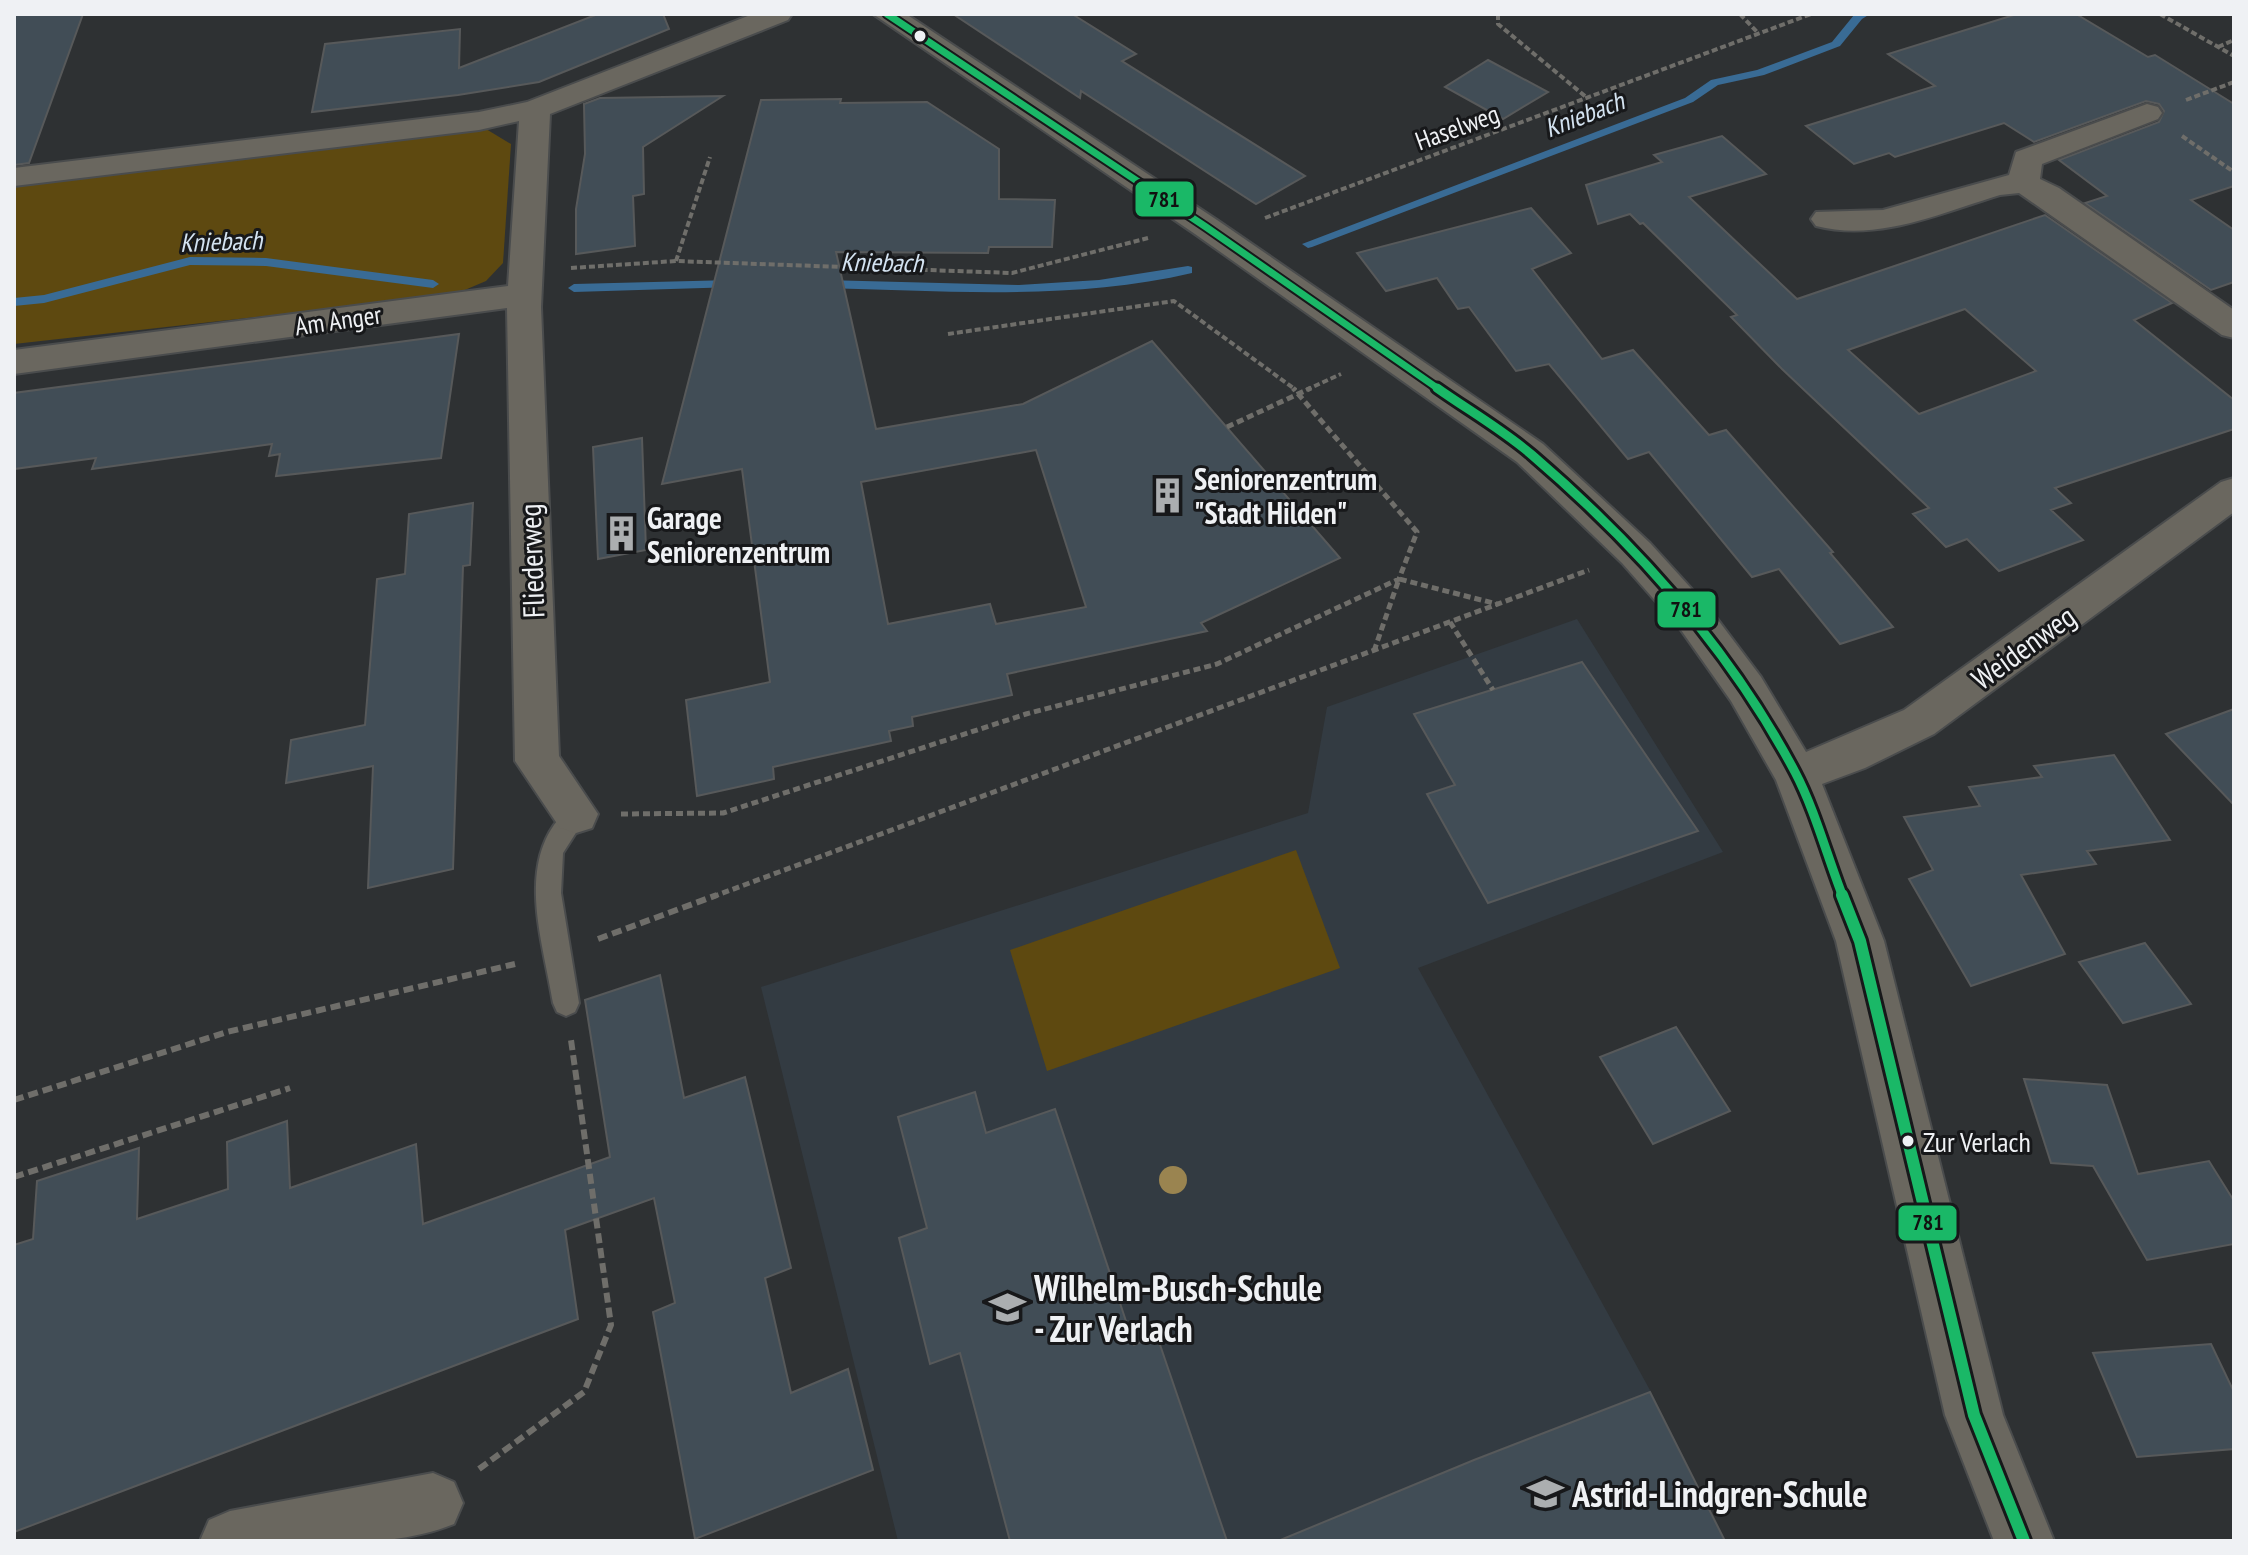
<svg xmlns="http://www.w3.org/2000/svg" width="2248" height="1555" viewBox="0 0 2248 1555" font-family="'PT Sans Narrow',sans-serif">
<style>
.built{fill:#333b42}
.green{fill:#5e4910}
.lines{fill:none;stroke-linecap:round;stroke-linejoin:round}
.stream{fill:#396b95;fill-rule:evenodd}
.building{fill:#414d56;stroke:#57595a;stroke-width:2;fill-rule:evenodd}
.service-casing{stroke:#4a4c4d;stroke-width:4}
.minor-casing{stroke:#4a4c4d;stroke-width:4}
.path-far2{stroke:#6f6e6a;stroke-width:4;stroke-dasharray:6 3;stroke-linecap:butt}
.path-far1{stroke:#6f6e6a;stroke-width:5;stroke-dasharray:7 4;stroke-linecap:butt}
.path{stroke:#6f6e6a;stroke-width:6;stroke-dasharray:10 5;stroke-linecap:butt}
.service{fill:#6a675f;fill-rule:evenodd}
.minor{fill:#6a675f;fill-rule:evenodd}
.bus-1-far2-casing{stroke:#17181a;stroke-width:11}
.bus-1-far1-casing{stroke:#17181a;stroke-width:15}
.bus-1-casing{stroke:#17181a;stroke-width:18}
.bus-1-far2{stroke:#1ab867;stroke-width:7}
.bus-1-far1{stroke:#1ab867;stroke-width:9}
.bus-1{stroke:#1ab867;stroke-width:12}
.tree{fill:#9a8450}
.bus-dot{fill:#eff1f4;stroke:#17181a;stroke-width:3}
.labels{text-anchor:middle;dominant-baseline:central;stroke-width:6;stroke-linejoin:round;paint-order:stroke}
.far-water-label{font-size:26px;font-style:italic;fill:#d4e3f1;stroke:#17181a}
.far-street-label{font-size:26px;fill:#eff1f4;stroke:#17181a}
.bus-label{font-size:28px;fill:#eff1f4;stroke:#17181a;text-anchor:start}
.poi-label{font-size:30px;font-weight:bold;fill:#eff1f4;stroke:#17181a;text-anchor:start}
.street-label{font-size:30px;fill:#eff1f4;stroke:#17181a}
.near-poi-label{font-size:36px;font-weight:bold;fill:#eff1f4;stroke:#17181a;text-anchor:start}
.line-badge{stroke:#17181a;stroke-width:3}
.pale-badge-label{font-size:22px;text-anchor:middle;font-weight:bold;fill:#111}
</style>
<rect width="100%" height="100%" fill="#2e3133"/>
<path class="built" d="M1577,619l146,233 -305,116 233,424 74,149h-827l-137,-554 547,-174 19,-106z"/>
<g class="green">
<path d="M486,129l25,15 -8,119 -17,18 -33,14 -439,49v-157z"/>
<path d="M1296,850l44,118 -293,103 -37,-121z"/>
</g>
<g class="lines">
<g class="stream">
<path d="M1870,14l-8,5 -22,27 -76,29 -46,10 -25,17 -381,145 -4,1 -6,-4 383,-146 26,-18 46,-10 75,-28 22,-27z"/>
<path d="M190,257l76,1 167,22 6,4 -6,4 -167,-22 -76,-1 -146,38 -30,3v-8l30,-3z"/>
<path d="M1188,266l4,1v6c-120,28 -245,18 -368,15l-6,-4 6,-4 195,5 80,-5z"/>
<path d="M732,280l4,1v6l-162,5 -6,-4 6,-4z"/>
</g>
</g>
<g class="building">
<path d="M14,14h69l-54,149 -15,2z"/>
<path d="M598,14h65l6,15 -130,53 -81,13 -146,17 13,-68 135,-15 -1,39z"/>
<path d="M953,14h119l64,40 -14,7 183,115 -49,28 -175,-113 -1,7z"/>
<path d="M2017,14h59l72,43 7,-2 79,49v82l-43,14 43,30v52l-23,8 -126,-87 22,-7 -48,-36 100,-38 5,-11 -5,-7 -13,-3 -112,41 -30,-19 -109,34 -6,-4 -35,11 -48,-38 129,-40 -47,-32z"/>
<path d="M1488,60l60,32 -45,27 -58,-32z"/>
<path d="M723,96l-80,51 1,47 -11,2 2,50 -59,8v-45l9,-55 -1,-50 16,-6z"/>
<path d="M841,99l-1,4 87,-1 72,47v50l56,1 -3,47h-63l-1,6 -152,-1 40,177 147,-25 129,-63 188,217 -139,65 6,8 -200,43 5,21 -100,22 1,9 -24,5 2,10 -118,26 1,12 -77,17 -11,-96 84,-18 -28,-213 -80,15 99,-384zM1036,450l50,157 -90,17 -6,-20 -102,20 -27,-142z"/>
<path d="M1722,136l44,38 -77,23 108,102 248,-84 127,88 -38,17 100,80v29l-179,59 16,15 -20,7 32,30 -84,31 -32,-32 -21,8 -33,-33 16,-6 -147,-139 -51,-52 6,-2 -94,-92 -3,1 -10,-10 -32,10 -12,-39 76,-23 -8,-7zM1965,309l71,62 -117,43 -71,-64z"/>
<path d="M1531,208l40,45 -39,16 70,90 31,-9 76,85 17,-5 107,122 -3,1 63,74 -53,17 -61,-75 -27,8 -103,-125 -21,7 -79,-95 -33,7 -47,-64 -11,2 -21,-31 -51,13 -29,-38z"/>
<path d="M459,334l-18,124 -165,18 4,-22 -11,2 3,-12 -180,25 4,-11 -82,11v-76z"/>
<path d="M642,438l4,112 -48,9 -5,-112z"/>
<path d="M473,503l-3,62 -7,1 -10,303 -85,19 5,-122 -87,17 5,-43 74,-15 12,-146 28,-5 4,-60z"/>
<path d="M1582,662l116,169 -210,72 -61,-109 28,-9 -41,-71z"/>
<path d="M2234,709v96l-68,-71z"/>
<path d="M2114,755l56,85 -83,11 9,13 -75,11 44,79 -94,32 -62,-107 24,-9 -29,-53 76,-11 -11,-19 73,-10 -8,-11z"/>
<path d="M2145,943l46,61 -68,19 -44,-61z"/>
<path d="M660,975l24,123 61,-21 46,191 -26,10 26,115 57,-24 25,101 -178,69 -42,-227 22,-9 -21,-105 -89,32 13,89 -564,213v-287l19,-6 4,-58 102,-33 -2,71 91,-30 -1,-47 60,-21 3,67 126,-44 7,80 187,-67 -25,-157z"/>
<path d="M1676,1027l54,84 -77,33 -53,-87z"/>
<path d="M2024,1079l83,6 31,89 71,-13 25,40v43l-87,16 -54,-94 -42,-3z"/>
<path d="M975,1092l11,41 69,-24 79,236 23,-9 70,205h-217l-50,-188 -30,11 -31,-126 28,-10 -29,-111z"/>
<path d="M2211,1344l23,48v57l-97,8 -44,-104z"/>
<path d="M1650,1392l75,149h-447l196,-81z"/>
</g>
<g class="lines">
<defs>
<path id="service" d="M576,803l9,4 3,7 -25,39 -2,40 18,110 -4,9 -9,4 -9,-4 -4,-9c-9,-57 -34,-128 1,-178 7,-9 11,-18 22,-22z"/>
<g id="minor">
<path d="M753,14h39l-4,6 -238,94 -9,193 18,449 39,58 -6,14 -16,5 -16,-5 -45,-67 -8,-453 -493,66v-24l494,-64 11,-165 -40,9 -465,56v-18l465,-56 48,-10z"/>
<path d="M873,14h33l311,206 326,224 107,99 59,65 52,69 45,75 98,-42 317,-228 13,-4v34l-300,222 -69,34 -43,16 62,157 119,474 51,126h-60l-49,-126 -109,-474 -60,-161 -45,-79 -50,-71 -59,-67 -105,-101 -322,-228z"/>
<path d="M2147,104l11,3 4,6 -4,6 -116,45 -2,15 19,9 175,122v28l-12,-3 -203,-142 -19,2c-59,18 -122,47 -184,31l-5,-7 5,-7 67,-2 126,-35 7,-23z"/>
<path d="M433,1473l21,9 9,21 -9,21c-71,29 -177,17 -254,17l9,-21 21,-9z"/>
</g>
</defs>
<use href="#service" class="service-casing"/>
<use href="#minor" class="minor-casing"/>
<g class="path-far2">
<path d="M1498,14v10l88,73"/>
<path d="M1740,14l18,19"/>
<path d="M2160,14l74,42"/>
<path d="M2218,47l16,-7"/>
<path d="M2186,100l48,-18"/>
<path d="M2182,136l52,36"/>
<path d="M1265,218l546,-204"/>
<path d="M676,261l34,-104"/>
<path d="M571,268l105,-7 336,12 136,-35"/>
<path d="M948,334l226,-33 122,89"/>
<path d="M1306,390l35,-16"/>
</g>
<g class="path-far1">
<path d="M1227,427l84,-39"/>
<path d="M1450,622l43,68"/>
<path d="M1374,651l25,-72 98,25"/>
<path d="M621,814l102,-1 303,-99 191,-50 182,-85 18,-47 -124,-144"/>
<path d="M712,897l877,-327"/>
</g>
<g class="path">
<path d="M598,939l119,-44"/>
<path d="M14,1100l213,-68 288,-68"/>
<path d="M14,1177l276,-89"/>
<path d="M479,1469l105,-77 27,-67 -40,-285"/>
</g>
<use href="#service" class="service"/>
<use href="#minor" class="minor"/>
<defs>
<path id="bus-1-far2" d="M887,14l319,213 234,163"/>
<path id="bus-1-far1" d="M1437,388c31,22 66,42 95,67 105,90 198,194 263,317 20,38 32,84 48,125"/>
<path id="bus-1" d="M1842,895l18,46 114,474 50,126"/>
</defs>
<use href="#bus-1-far2" class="bus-1-far2-casing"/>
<use href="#bus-1-far1" class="bus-1-far1-casing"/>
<use href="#bus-1" class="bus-1-casing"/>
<use href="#bus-1-far2" class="bus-1-far2"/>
<use href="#bus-1-far1" class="bus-1-far1"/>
<use href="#bus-1" class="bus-1"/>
</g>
<circle class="tree" cx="1173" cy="1180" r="14"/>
<defs>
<symbol id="building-bare" viewBox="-9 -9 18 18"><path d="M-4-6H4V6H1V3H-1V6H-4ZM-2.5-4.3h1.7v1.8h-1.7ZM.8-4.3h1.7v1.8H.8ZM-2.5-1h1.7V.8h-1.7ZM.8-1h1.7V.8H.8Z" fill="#abaeb0" stroke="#17181a" stroke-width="2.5" paint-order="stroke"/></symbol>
<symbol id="school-bare" viewBox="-9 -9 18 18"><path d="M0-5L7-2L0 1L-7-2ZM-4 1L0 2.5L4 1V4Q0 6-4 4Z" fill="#abaeb0" stroke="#17181a" stroke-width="2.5" paint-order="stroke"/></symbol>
</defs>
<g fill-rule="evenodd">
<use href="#building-bare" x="1142" y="470" width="51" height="51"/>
<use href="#building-bare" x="596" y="508" width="51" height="51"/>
<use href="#school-bare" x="982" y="1282" width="51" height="51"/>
<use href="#school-bare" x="1520" y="1468" width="51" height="51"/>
</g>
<g class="bus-dot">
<circle cx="920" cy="36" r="7"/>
<circle cx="1908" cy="1141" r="7"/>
</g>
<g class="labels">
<g class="far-water-label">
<text transform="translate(1584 114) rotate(-21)">Kniebach</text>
<text transform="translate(221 241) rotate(-2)">Kniebach</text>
<text transform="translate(882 262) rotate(1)">Kniebach</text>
</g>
<g class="far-street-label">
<text transform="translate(1457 127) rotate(-20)">Haselweg</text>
<text transform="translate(338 320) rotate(-8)">Am Anger</text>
</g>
<g class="bus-label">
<text x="1923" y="1141">Zur Verlach</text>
</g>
<g class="poi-label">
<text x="1194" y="478">Seniorenzentrum<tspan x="1194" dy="34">"Stadt Hilden"</tspan></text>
<text x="647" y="517">Garage<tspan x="647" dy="34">Seniorenzentrum</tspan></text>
</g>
<g class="street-label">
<text transform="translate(531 561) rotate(-92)">Fliederweg</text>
<text transform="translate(2023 647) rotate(-36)">Weidenweg</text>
</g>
<g class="near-poi-label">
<text x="1034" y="1287">Wilhelm-Busch-Schule<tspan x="1034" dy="41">- Zur Verlach</tspan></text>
<text x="1572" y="1493">Astrid-Lindgren-Schule</text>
</g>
</g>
<g class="line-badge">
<rect x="1134" y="180" width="61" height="38" rx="8" fill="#1ab867"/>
<rect x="1656" y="590" width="61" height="39" rx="8" fill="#1ab867"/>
<rect x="1897" y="1204" width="61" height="38" rx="8" fill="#1ab867"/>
</g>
<g class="pale-badge-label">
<text x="1164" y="207">781</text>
<text x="1686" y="617">781</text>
<text x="1928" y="1230">781</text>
</g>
<rect width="2248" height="1555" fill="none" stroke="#eff1f4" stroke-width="32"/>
</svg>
